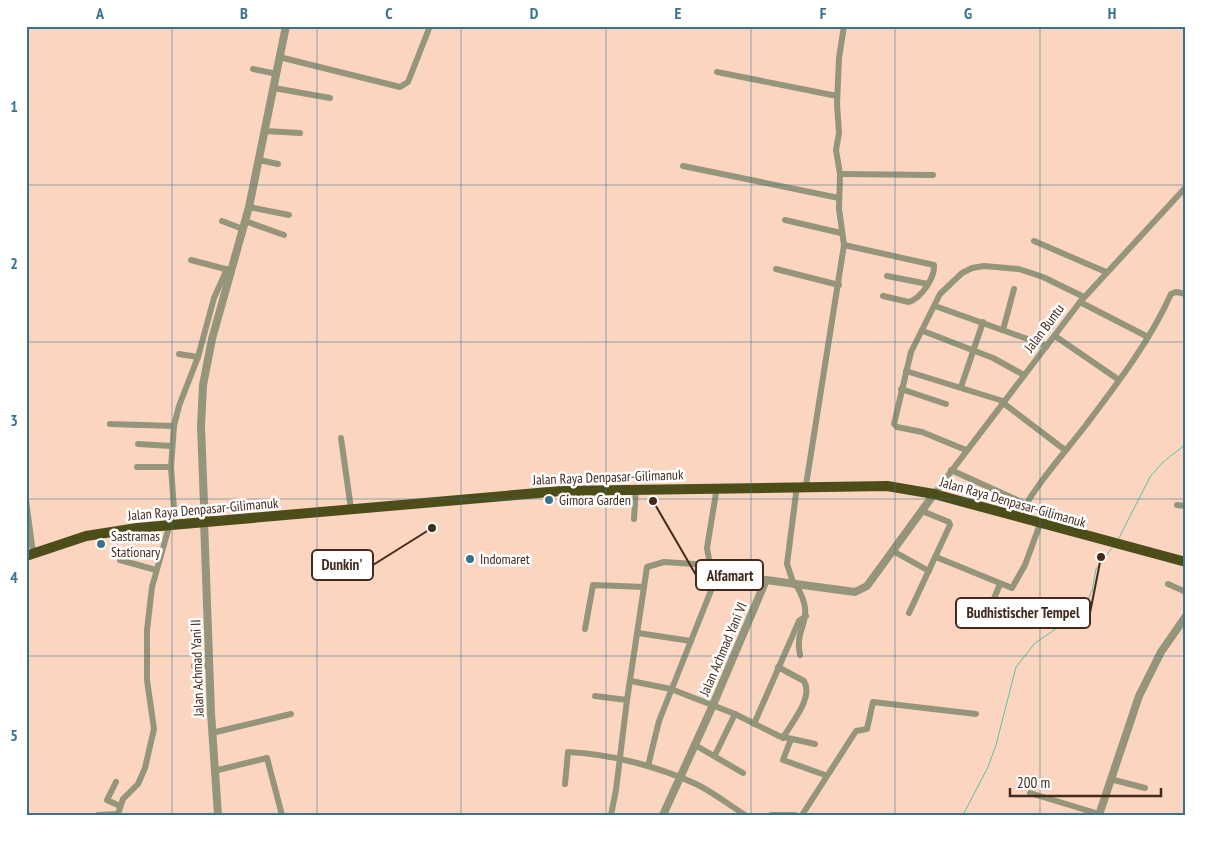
<svg xmlns="http://www.w3.org/2000/svg" width="1212" height="841" viewBox="0 0 1212 841" font-family="'PT Sans Narrow',sans-serif">
<style>
.lines{fill:none;stroke-linecap:round;stroke-linejoin:round}
.stream{stroke:#58c4a0;stroke-width:1}
.minor{stroke:#94957a;stroke-width:6}
.tertiary{stroke:#94957a;stroke-width:8}
.trunk{stroke:#4d4d19;stroke-width:10}
.grid{fill:none;stroke:#38728b;stroke-width:1;stroke-opacity:0.55}
.poi-dot{fill:#38728b;stroke:#fff;stroke-width:2}
.labels{text-anchor:middle;dominant-baseline:central;stroke-width:5;stroke-linejoin:round;paint-order:stroke}
.street-label{font-size:14px;fill:#432a1d;stroke:#fff}
.poi-label{font-size:14px;fill:#432a1d;stroke:#fff;text-anchor:start}
.leader{fill:none;stroke:#432a1d;stroke-width:2}
.callout-dot{fill:#432a1d;stroke:#fff;stroke-width:2}
.callout{fill:#fff;stroke:#432a1d;stroke-width:2}
.callout-label{font-size:15px;text-anchor:middle;font-weight:bold;fill:#432a1d}
.neatline{fill:none;stroke:#38728b;stroke-width:2}
.grid-label{font-size:16px;text-anchor:middle;font-weight:bold;fill:#38728b}
</style>
<rect width="100%" height="100%" fill="#fcd5c1"/>
<g class="lines">
<g class="stream">
<path d="M1119,538l31,-61 12,-14 24,-19"/>
<path d="M963,815l25,-48 8,-22 20,-78 19,-24 47,-32 10,-20 4,-22 16,-21"/>
</g>
<g class="minor">
<path d="M279,57l121,30 8,-5 22,-56"/>
<path d="M253,69l24,5"/>
<path d="M717,72l120,24"/>
<path d="M274,88l56,10"/>
<path d="M265,131l35,2"/>
<path d="M259,160l19,4"/>
<path d="M683,166l156,32"/>
<path d="M840,174l93,1"/>
<path d="M249,207l40,8"/>
<path d="M785,220l56,13"/>
<path d="M222,221l21,8"/>
<path d="M245,221l39,14"/>
<path d="M1034,241l72,31"/>
<path d="M844,245l90,20c1,13 -13,33 -25,37l-26,-6"/>
<path d="M191,260l38,10"/>
<path d="M776,269l63,16"/>
<path d="M887,276l41,8"/>
<path d="M1080,302l68,35"/>
<path d="M935,306l112,40"/>
<path d="M1003,330l11,-41"/>
<path d="M923,331l70,27 31,17"/>
<path d="M1055,336l64,44"/>
<path d="M179,354l19,3"/>
<path d="M906,371l97,30"/>
<path d="M961,387l22,-65"/>
<path d="M901,389l45,15"/>
<path d="M1002,402l63,48"/>
<path d="M110,424l64,2"/>
<path d="M341,438l10,71"/>
<path d="M138,444l33,2"/>
<path d="M966,450l-44,-18 -25,-5 -3,-3 17,-72 29,-58 22,-21 10,-5 12,-2 35,3 24,8 41,20"/>
<path d="M137,467h34"/>
<path d="M951,470l75,34"/>
<path d="M806,485l38,-240 -5,-36 1,-35 -4,-24 3,-17 -2,-29 2,-46 5,-32"/>
<path d="M717,487l-10,61 3,17 56,15"/>
<path d="M934,494l146,-192 106,-115"/>
<path d="M26,500l6,46 3,7"/>
<path d="M1177,505l9,1"/>
<path d="M1018,518c19,-35 44,-62 68,-93 31,-41 64,-84 85,-131l5,-2 10,2"/>
<path d="M634,519l2,-31"/>
<path d="M893,551l36,20"/>
<path d="M936,557l76,31 13,-23 15,-41"/>
<path d="M120,560l36,10"/>
<path d="M1168,584l18,8"/>
<path d="M794,585l-7,-21 10,-78"/>
<path d="M796,585c22,36 -3,41 4,70"/>
<path d="M909,613l41,-88 -1,-3 -27,-11"/>
<path d="M984,623l16,-39"/>
<path d="M585,629l8,-44 51,2"/>
<path d="M638,633l53,8"/>
<path d="M194,666h15"/>
<path d="M778,667l26,14c10,17 -13,42 -21,57"/>
<path d="M631,681l40,8 64,25 44,22 36,8"/>
<path d="M595,696l32,4"/>
<path d="M754,724l45,-103 7,-5"/>
<path d="M212,733l79,-19"/>
<path d="M791,739l-8,21 42,15"/>
<path d="M695,745l48,28"/>
<path d="M715,755l20,-41"/>
<path d="M648,766l11,-45 61,-153"/>
<path d="M214,771l53,-13 15,57"/>
<path d="M1110,779l35,9"/>
<path d="M116,782l-9,18 13,6"/>
<path d="M565,784l3,-32c42,2 89,14 128,32 17,8 33,21 49,31"/>
<path d="M1030,793l69,21"/>
<path d="M98,815l20,-1 5,-15 15,-15 7,-16 9,-39 -7,-49v-50l5,-43 22,-78 -3,-42 3,-41 5,-20 19,-49 16,-59 13,-29"/>
<path d="M611,815l5,-25 11,-90 20,-133 17,-5 46,3"/>
<path d="M771,815h24"/>
<path d="M802,815l54,-84 11,-2 6,-27 103,12"/>
</g>
<g class="tertiary">
<path d="M212,520l-8,-16 -3,-78 2,-41 9,-46 37,-132 37,-181"/>
<path d="M204,521l7,192 7,102"/>
<path d="M663,815l50,-110 53,-125 89,12 12,-6 67,-92"/>
<path d="M1099,815l40,-119 22,-44 25,-36"/>
</g>
<path class="trunk" d="M26,556l60,-20 51,-8 424,-37 326,-5 47,8 252,68"/>
</g>
<path class="grid" d="M172,26v789M317,26v789M461,26v789M606,26v789M751,26v789M895,26v789M1040,26v789M26,185h1160M26,342h1160M26,499h1160M26,656h1160"/>
<g class="poi-dot">
<circle cx="549" cy="500" r="5"/>
<circle cx="101" cy="544" r="5"/>
<circle cx="470" cy="559" r="5"/>
</g>
<g class="labels">
<g class="street-label">
<text transform="translate(1044 328) rotate(-53)">Jalan Buntu</text>
<text transform="translate(608 477) rotate(-2)">Jalan Raya Denpasar-Gilimanuk</text>
<text transform="translate(1013 502) rotate(16)">Jalan Raya Denpasar-Gilimanuk</text>
<text transform="translate(203 509) rotate(-5)">Jalan Raya Denpasar-Gilimanuk</text>
<text transform="translate(723 649) rotate(-67)">Jalan Achmad Yani VI</text>
<text transform="translate(197 668) rotate(-92)">Jalan Achmad Yani II</text>
</g>
<g class="poi-label">
<text x="559" y="500">Gimora Garden</text>
<text x="111" y="536">Sastramas<tspan x="111" dy="16">Stationary</tspan></text>
<text x="480" y="559">Indomaret</text>
</g>
</g>
<path class="leader" d="M432 528L373 565M653 501L696 575M1101 557L1090 613"/>
<g class="callout-dot">
<circle cx="432" cy="528" r="5"/>
<circle cx="653" cy="501" r="5"/>
<circle cx="1101" cy="557" r="5"/>
</g>
<g class="callout">
<rect x="312" y="550" width="61" height="30" rx="5"/>
<rect x="696" y="560" width="67" height="30" rx="5"/>
<rect x="956" y="598" width="134" height="30" rx="5"/>
</g>
<g class="callout-label">
<text x="342" y="570">Dunkin'</text>
<text x="730" y="581">Alfamart</text>
<text x="1023" y="618">Budhistischer Tempel</text>
</g>
<rect width="1212" height="841" fill="none" stroke="#ffffff" stroke-width="55"/>
<path d="M1010 788v8h151v-8" fill="none" stroke="#432a1d" stroke-width="2.5"/>
<text x="1017" y="788" font-size="15" fill="#432a1d" stroke="#ffffff" stroke-width="4" paint-order="stroke">200 m</text>
<rect x="28" y="28" width="1156" height="786" class="neatline"/>
<g class="grid-label">
<text x="100" y="19">A</text>
<text x="244" y="19">B</text>
<text x="389" y="19">C</text>
<text x="534" y="19">D</text>
<text x="678" y="19">E</text>
<text x="823" y="19">F</text>
<text x="968" y="19">G</text>
<text x="1112" y="19">H</text>
<text x="14" y="112">1</text>
<text x="14" y="269">2</text>
<text x="14" y="426">3</text>
<text x="14" y="583">4</text>
<text x="14" y="741">5</text>
</g>
</svg>
